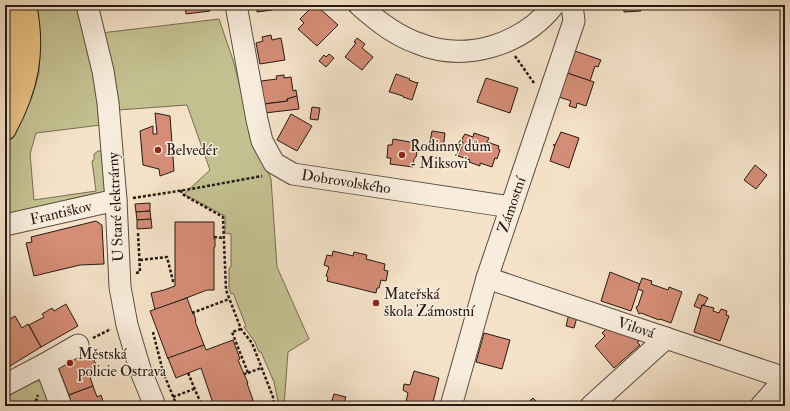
<svg xmlns="http://www.w3.org/2000/svg" width="790" height="411" viewBox="0 0 790 411" font-family="'IM FELL Double Pica',serif">
<style>
.green{fill:#c4c191;stroke:#746d53}
.building{fill:#d58d77;stroke:#251915}
.lines{fill:none;stroke-linecap:round;stroke-linejoin:round}
.minor-casing{stroke:#594c42;stroke-width:23}
.major-casing{stroke:#251915;stroke-width:24}
.path{stroke:#251915;stroke-width:2.5;stroke-dasharray:3 2;stroke-linecap:butt}
.minor{stroke:#f8eddc;stroke-width:21}
.major{stroke:#eac284;stroke-width:22}
.poi-dot{fill:#8f2418;stroke:#f8eddc;stroke-width:1.5}
.labels{text-anchor:middle;dominant-baseline:central;stroke-width:3;stroke-linejoin:round;paint-order:stroke}
.poi-label{font-size:15px;fill:#251915;stroke:#f8eddc;text-anchor:start}
.street-label{font-size:15px;fill:#251915;stroke:#f8eddc}
</style>
<rect width="100%" height="100%" fill="#f5e3c9"/>
<filter id="stains"><feTurbulence type="fractalNoise" baseFrequency=".005" numOctaves="4"/><feColorMatrix values="0 0 0 0 .2 0 0 0 0 .09 0 0 0 0 .02 0 0 0 .5 -.17"/></filter>
<radialGradient id="worn" r=".72"><stop offset=".6" stop-color="#630" stop-opacity="0"/><stop offset="1" stop-color="#630" stop-opacity=".3"/></radialGradient>
<g class="green">
<path d="M36,5h43l15,45 7,75 -65,8 -6,21 4,46 62,-9 -4,-30 2,-1v-6l4,-3h3l2,4 4,38 -102,29v-73l17,-31 10,-21 7,-24v-30z"/>
<path d="M219,19l14,41 18,69 20,50 6,88 32,72 -21,13 -4,54h-5l-5,-24 -13,-30h-2l-4,-10 -11,-15 2,-1 -13,-33 -2,1 -2,-5v-21l2,-1v-33l-6,-1v-17l-41,-22 26,-24 -23,-65 -69,5 -17,-77z"/>
<path d="M35,380l12,5 8,21h-50v-11z"/>
</g>
<g class="building">
<path d="M185,5h24l1,6 -24,3z"/>
<path d="M257,5h15v5l-15,2z"/>
<path d="M615,5h35l-9,1v5l-17,1v-5l-8,1z"/>
<path d="M312,7l3,3 3,-3 20,18 -21,21 -19,-17 6,-6 -4,-4z"/>
<path d="M271,35l1,5 9,-2 4,22 -25,4 -4,-21 7,-2 -1,-4z"/>
<path d="M357,38l8,6 -3,4 11,9 -11,13 -17,-13 11,-14 -2,-1z"/>
<path d="M575,51l26,9 -3,7 -3,-1 -5,15 -23,-8z"/>
<path d="M329,54l5,4 -8,9 -7,-6 5,-6 2,2z"/>
<path d="M567,73l27,9 -8,24 -9,-3 -1,5 -7,-2 2,-5 -12,-4z"/>
<path d="M396,74l14,5 -1,1 8,3 1,-1 -6,18 -9,-3v-1l-13,-4h-1z"/>
<path d="M284,75v3l7,-1 2,14 3,-1 1,6 -10,3 1,2 -24,3 -3,-23 16,-2 -1,-3z"/>
<path d="M486,78l32,10 -8,25 -33,-11z"/>
<path d="M297,96l2,13 -34,4 -1,-9 24,-3 -1,-2z"/>
<path d="M312,107l8,1 -2,12 -8,-1z"/>
<path d="M155,113l15,3 4,55 -14,5 -1,-7 -16,-4 -3,-34 13,-5v8h4z"/>
<path d="M291,114l21,12 -15,25 -20,-11z"/>
<path d="M432,131l13,2 -2,16 -14,-2z"/>
<path d="M561,132l18,6 -10,30 -19,-7 5,-16h-2h2z"/>
<path d="M474,133l15,5 -2,4 12,4 -1,3 2,1 -3,9 -2,-1 -3,9 -12,-4v3l-11,-4 1,-2 -12,-4 5,-13 -1,-3 1,-3 2,-3 8,3z"/>
<path d="M393,139l23,4 -1,8 2,2 -1,4 -2,2 -1,8 -23,-3 1,-6h-4l1,-13h4z"/>
<path d="M755,165l12,10 -11,14 -12,-9z"/>
<path d="M150,203v8l-14,1 -1,-8z"/>
<path d="M150,211l1,8 -14,1 -1,-8z"/>
<path d="M151,219l1,9 -15,1v-9z"/>
<path d="M96,221l6,4 2,39 -24,1 -46,11 -8,-33 6,-1 -1,-5z"/>
<path d="M175,222h39v17h1v8h-1v43h-7l-52,20 -4,-17 13,-3 11,-4z"/>
<path d="M333,251l20,5 1,-4 13,3 -1,4 19,5 -1,6 4,1 -2,10 -5,-1 -2,8h-2l-1,5 -49,-12 1,-4 -2,-1 3,-9 -5,-2 3,-10 5,1z"/>
<path d="M610,272l30,12 -9,27 -30,-10z"/>
<path d="M642,278l10,3 -1,3 17,6 1,-3 13,5 -11,31 -11,-4 -1,1 -18,-7 -2,1 -3,-7 2,-1 5,-15 -5,-2z"/>
<path d="M699,294l9,4 -4,7h-2l-1,4 -7,-3z"/>
<path d="M187,298l6,16h1l2,7h-1l9,24 -36,14 -18,-48z"/>
<path d="M66,304l12,22 -37,21 -12,-22 15,-8 -2,-3 10,-6 2,3z"/>
<path d="M702,305l12,3 -1,3 6,2 2,-4 6,2 -1,4 3,1 -9,25 -26,-9z"/>
<path d="M569,314l8,3 -3,11 -8,-2z"/>
<path d="M15,316l7,12 6,-4 13,23 -36,22v-47z"/>
<path d="M608,327l3,4 3,-2 24,10 1,2 -2,1 3,3 -26,23 -19,-22 10,-10 -3,-3z"/>
<path d="M484,333l26,7 -8,29 -26,-7z"/>
<path d="M233,340l7,19 -2,1 10,23h-1l8,23h-41l-13,-38 -25,10 -8,-20 36,-13 2,5z"/>
<path d="M89,349l8,18 -4,1 2,3 -6,3 4,12 -24,9 -11,-28z"/>
<path d="M414,371l25,7 -7,28h-27l3,-13 -5,-3 1,-6 6,1z"/>
<path d="M93,386l4,11 4,-2 3,9 4,-2 1,4h-37l-3,-11z"/>
<path d="M334,394l12,3 -2,5 12,4h-32l7,-3z"/>
<path d="M533,398l8,8h-17z"/>
</g>
<g class="lines">
<defs>
<g id="minor">
<path d="M87,5l16,66 5,32 8,97 4,87 7,38 13,44 15,37"/>
<path d="M236,5l21,115 5,21 12,22 19,11 218,33"/>
<path d="M359,5c18,16 36,30 58,38 49,20 105,2 137,-38"/>
<path d="M5,225l111,-25"/>
<path d="M487,278l298,100"/>
<path d="M45,364l33,-19"/>
<path d="M5,385l40,-21 16,42"/>
<path d="M451,406l36,-128 87,-257 -2,-16"/>
<path d="M591,406l75,-68"/>
<path d="M761,406l24,-27"/>
</g>
<g id="major">
<path d="M5,6c6,23 8,51 0,73"/>
<path d="M5,129c22,-41 30,-77 20,-124"/>
</g>
</defs>
<use href="#minor" class="minor-casing"/>
<use href="#major" class="major-casing"/>
<g class="path">
<path d="M515,56l19,27"/>
<path d="M181,190l1,4 41,23 3,73 15,39 11,14 21,54 1,9"/>
<path d="M133,198l58,-9 71,-13"/>
<path d="M214,237l10,1"/>
<path d="M140,260l27,-3 6,24h2"/>
<path d="M136,273l4,-1 -2,-39"/>
<path d="M192,313l37,-14"/>
<path d="M241,329l-9,3 16,41 -4,1"/>
<path d="M153,332l10,40 14,34"/>
<path d="M93,338l18,-9"/>
<path d="M188,373l14,33"/>
<path d="M248,373l13,-5"/>
<path d="M173,397l21,-8"/>
<path d="M34,406l4,-11"/>
</g>
<use href="#minor" class="minor"/>
<use href="#major" class="major"/>
</g>
<g class="poi-dot">
<circle cx="158" cy="150" r="4"/>
<circle cx="402" cy="155" r="4"/>
<circle cx="376" cy="303" r="4"/>
<circle cx="70" cy="363" r="4"/>
</g>
<g class="labels">
<g class="poi-label">
<text x="410" y="146">Rodinný dům<tspan x="410" dy="17">- Miksovi</tspan></text>
<text x="166" y="150">Belvedér</text>
<text x="384" y="294">Mateřská<tspan x="384" dy="17">škola Zámostní</tspan></text>
<text x="78" y="354">Městská<tspan x="78" dy="17">policie Ostrava</tspan></text>
</g>
<g class="street-label">
<text transform="translate(346 182) rotate(9)">Dobrovolského</text>
<text transform="translate(512 205) rotate(-71)">Zámostní</text>
<text transform="translate(116 207) rotate(-93)">U Staré elektrárny</text>
<text transform="translate(61 213) rotate(-13)">Františkov</text>
<text transform="translate(636 328) rotate(18)">Vilová</text>
</g>
</g>
<rect width="790" height="411" fill="none" stroke="#f5e3c9" stroke-width="20"/>
<rect x="6" y="6" width="778" height="399" fill="none" stroke="#251915" stroke-width="2"/>
<rect x="10" y="10" width="770" height="391" fill="none" stroke="#251915"/>
<rect width="100%" height="100%" filter="url(#stains)"/>
<rect width="100%" height="100%" fill="url(#worn)"/>
</svg>
